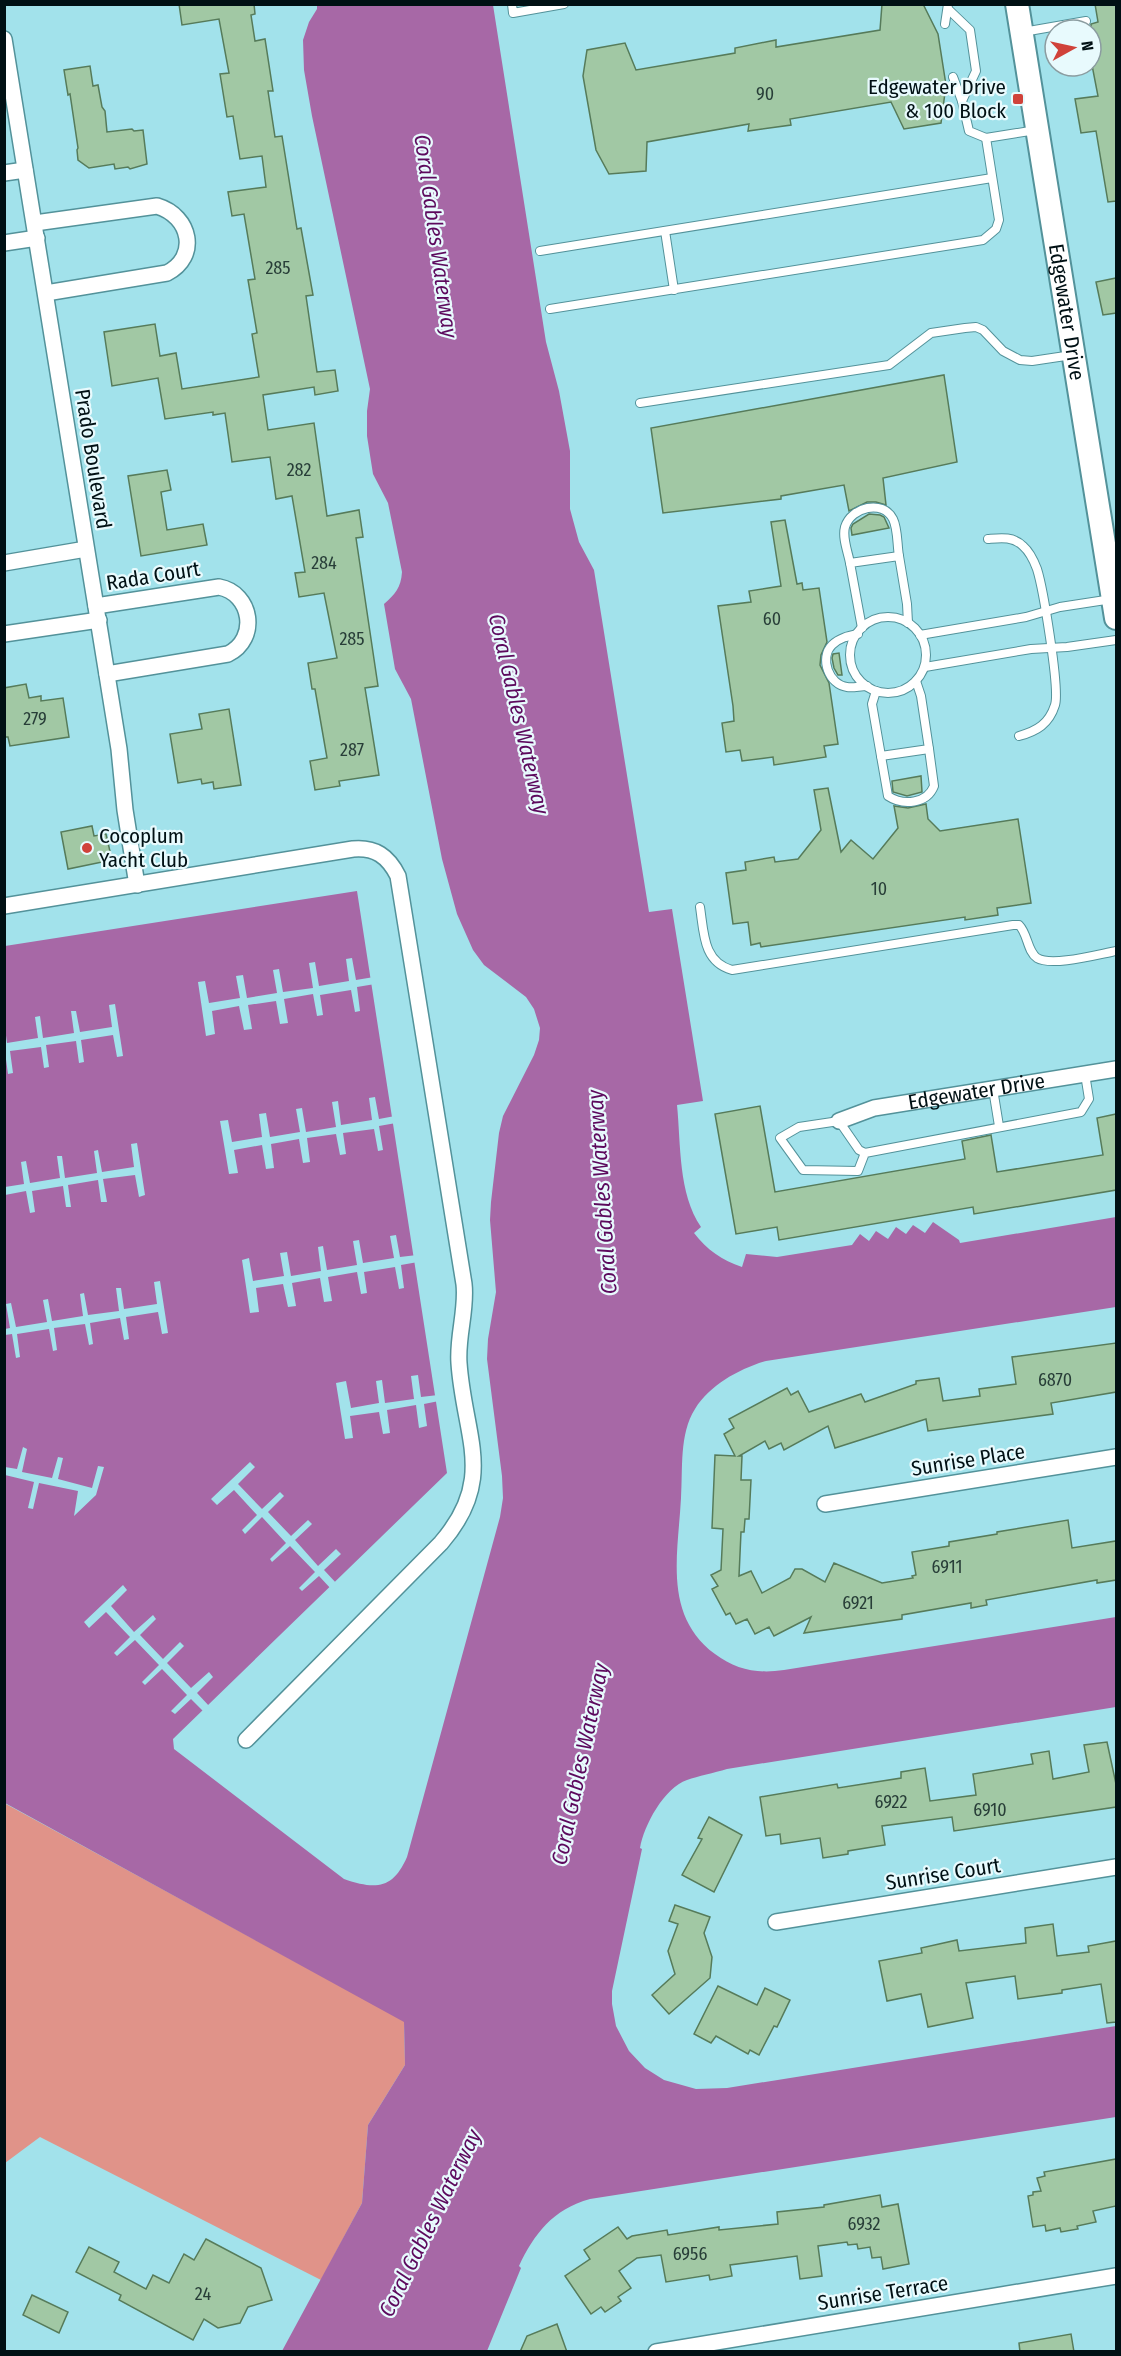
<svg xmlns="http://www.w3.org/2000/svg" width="1121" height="2356" viewBox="0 0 1121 2356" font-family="'Fira Sans Condensed',sans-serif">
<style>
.green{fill:#e09389}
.water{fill:#a768a6}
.pier{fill:#a2e2eb}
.building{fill:#a1c8a4;stroke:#567b5a;stroke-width:1.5}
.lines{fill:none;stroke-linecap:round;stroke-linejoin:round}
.lane-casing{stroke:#53929a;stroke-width:10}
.street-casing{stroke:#53929a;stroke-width:18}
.secondary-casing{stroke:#53929a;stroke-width:26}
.lane{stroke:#fff;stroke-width:8}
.street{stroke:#fff;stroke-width:15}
.secondary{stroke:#fff;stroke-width:22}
.poi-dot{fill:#d0423a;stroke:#e8fafd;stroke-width:2}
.labels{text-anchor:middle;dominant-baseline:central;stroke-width:4.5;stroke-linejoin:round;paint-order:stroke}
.number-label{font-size:18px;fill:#283e38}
.poi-label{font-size:21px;fill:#001014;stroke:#e8fafd;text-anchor:end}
.street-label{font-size:21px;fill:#001014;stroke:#e8fafd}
.water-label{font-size:22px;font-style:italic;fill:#5c095d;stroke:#e8fafd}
</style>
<rect width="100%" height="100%" fill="#a2e2eb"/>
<path class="green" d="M4,1803l400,218 1,44 -37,60 -6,78 -41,77 -281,-143 -35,26z"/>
<path class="water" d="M317,5h176l53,337 13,49 11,60v58l9,33 15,28 55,342 23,-3 31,192 -26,4c4,40 1,88 24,122l-7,6c13,17 28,27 48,34l4,-13 31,3 75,-12 8,-11 9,7 7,-10 12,8 8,-12 10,7 7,-9 12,8 8,-11 26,18 1,3 156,-26v90l-350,54c-27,8 -56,24 -71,48 -16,25 -12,60 -14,89 -3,57 -18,117 34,156 21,16 43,20 69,16l332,-53v90l-389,62c-13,4 -29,7 -40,11 -23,8 -43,45 -47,68l2,1 -30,142v13l4,22 13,25 16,17 19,12 32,9 31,-1 389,-62v91l-526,82c-37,10 -56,35 -71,67l2,2 -34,83h-205l80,-148 6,-78 37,-60 -1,-43 -399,-219v-857l352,-55 90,582 -274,266 1,10 170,130c32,11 49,10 63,-22l93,-340 3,-19 -1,-22 -15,-117 1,-20 8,-47 -6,-72 1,-18 8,-69 4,-17 31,-61 5,-15 1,-12 -6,-19 -8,-12 -42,-32 -11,-15 -16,-36 -15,-55 -31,-160 -16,-30 -11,-65c11,-10 17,-16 18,-32l-14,-69 -15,-29 -6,-38v-25l3,-22 -58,-273 -8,-46 -1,-30 6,-18 8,-13z"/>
<g class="pier">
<path d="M352,958l4,22 18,-3 1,7 -18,3 3,24 -5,1 -4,-22 -31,5 3,20 -6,1 -4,-22 -29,5 4,24 -8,1 -4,-23 -28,4 4,24 -8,1 -5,-24 -27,5 3,23 -9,2 -8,-54 7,-1 4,22 31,-5 -4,-22 7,-1 4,23 30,-5 -4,-23 6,-1 4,23 30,-4 -4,-25 6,-1 4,24 30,-5 -3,-22z"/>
<path d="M115,1004l8,52 -6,1 -4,-22 -32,5 3,22 -5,1 -3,-22 -30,4 3,22 -5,1 -3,-21 -31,4 3,22 -5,1 -3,-22v-24l2,15 31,-5 -3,-21 5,-1 3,22 31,-5 -3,-22h5l4,21 32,-5 -3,-22z"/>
<path d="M375,1097l4,22 16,-3 1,7 -17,3 4,24 -5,1 -4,-22 -31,4 3,21 -6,1 -4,-21 -29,4 3,24 -7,1 -4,-24 -28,5 3,24 -8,1 -4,-24 -28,5 4,23 -9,1 -9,-53 8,-1 4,22 30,-5 -3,-23 7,-1 4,24 30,-5 -4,-23 6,-1 4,24 30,-5 -4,-25 6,-1 3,24 31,-5 -3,-22z"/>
<path d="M137,1143l8,52 -6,2 -4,-22 -32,4 4,23h-6l-3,-22 -30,5 3,22h-5l-3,-21 -31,5 3,21 -5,1 -4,-22 -21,4v-8l19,-3 -3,-22 5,-1 4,22 30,-5 -3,-22h5l3,22 32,-5 -3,-22 4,-1 4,22 32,-5 -3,-23z"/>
<path d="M396,1235l4,22 17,-2 1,7 -17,3 3,23 -5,1 -4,-22 -31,5 3,21 -6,1 -4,-22 -29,5 4,24 -8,1 -4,-24 -28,5 4,23 -8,1 -5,-23 -27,4 3,24 -9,1 -8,-53 7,-2 4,23 31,-5 -4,-23 7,-1 4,24 30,-5 -3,-24 5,-1 4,24 30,-5 -4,-24 6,-1 4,23 31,-5 -4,-22z"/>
<path d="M160,1281l8,52 -6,1 -4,-22 -32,5 3,22 -5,1 -4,-22 -30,5 3,21 -4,1 -4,-21 -31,4 3,22 -4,1 -4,-22 -32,5 3,23 -4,1 -4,-24 -7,1v-6l5,-1 -4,-24 5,-1 5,24 31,-5 -4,-22 5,-1 4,22 31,-5 -3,-22 4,-1 4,22 31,-4 -3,-23h5l3,21 33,-5 -3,-22z"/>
<path d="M418,1375l3,22 17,-2 1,6 -15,3 3,22 -8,2 -3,-23 -29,5 3,23 -7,1 -4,-22 -29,4 3,22 -8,1 -9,-56 10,-2 5,27 28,-5 -3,-22 6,-1 3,23 29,-4 -3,-23z"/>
<path d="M23,1447l4,2 -5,23 30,6 6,-21 5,1 -5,21 34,9 6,-22 6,1 -8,28 -22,21 4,-25 -39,-8 -6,26 -5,-1 6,-26 -29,-7v-8l12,2z"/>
<path d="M250,1462l5,5 -17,17 24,25 18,-17 4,4 -16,16 23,24 17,-16 4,4 -17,16 23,26 18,-17 5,5 -17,16 13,14 -5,6 -13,-14 -17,15 -3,-3 16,-16 -25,-26 -18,16 -2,-3 16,-16 -24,-26 -17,17 -3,-4 15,-15 -23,-25 -17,15 -6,-6z"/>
<path d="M123,1585l4,5 -16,16 23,26 19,-17 3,4 -16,16 23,24 17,-17 4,4 -17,17 24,25 18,-16 4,5 -16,16 13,14 -5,6 -14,-14 -16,15 -4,-3 16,-16 -25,-26 -17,16 -3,-3 17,-17 -24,-25 -18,16 -3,-3 16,-16 -24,-25 -17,16 -5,-6z"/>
</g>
<g class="building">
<path d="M179,4h75l1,10 -4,1 4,26 10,-2 8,52h-5l7,46 7,-1 15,93 4,-1 12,67 -7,1 11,76 18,-2 3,21 -23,4 -1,-8 -51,8 5,35 46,-7 13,93 32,-6 4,27 -7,1 22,148 -13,2 14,87 -40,6 1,5 -25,4 -5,-29 17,-3 -12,-69h-3l-4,-26 29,-5 -13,-65 -25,4 -4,-24 10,-1 -13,-76 -16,3 -6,-42 -38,5 -7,-49 -12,2v-3l-48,7 -7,-41 -46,8 -8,-54 51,-8 5,32 16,-3 6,36 77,-12 -7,-43 5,-1 -9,-53 7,-1 -11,-65 -12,2 -4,-24 38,-5 -4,-31 -22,3 -7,-43 -6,1 -7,-43 9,-1 -10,-54 -37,6z"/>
<path d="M882,4h41l15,30 8,51 -5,38 -37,6 -13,-27 -101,17 1,6 -43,6 1,-7 -102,18 -1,29 -37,3 -13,-24 -13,-74 4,-26 38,-7 11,27 99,-17v-5l41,-8v7l104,-17z"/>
<path d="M1095,4h21v197l-8,1 -12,-71 -15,2 -6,-34 23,-3 -7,-36v-36l7,-2z"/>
<path d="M90,66l3,20 5,-1 4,22 3,4 2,21 25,-3 2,2 9,-1 4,34 -17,5 -2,-2 -13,2 -1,-5 -25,4 -11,-8 -1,-10 1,-2 -8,-54 -2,1 -4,-25z"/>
<path d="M1116,278v35l-13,2 -7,-33z"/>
<path d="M944,375l13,87 -74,16 3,27 -10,-3h-9l-18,9 -5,-26 -63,11v3l-118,14 -12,-85z"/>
<path d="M167,470l4,20 -10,2 6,38 36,-6 4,21 -66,11 -13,-80z"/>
<path d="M869,514l11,1 4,2 5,11 -37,7 -1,-7 2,-4z"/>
<path d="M785,520l12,64 5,-1 1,7 16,-2 8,54 -6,13 -1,10 9,18 9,61 -14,2 2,11 -52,8 -1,-8 -31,4 -2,-11 -14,2 -4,-29 12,-2 -1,-15 -15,-100 33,-4 -2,-11 32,-5 -10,-64z"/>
<path d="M839,653l3,22h-4l-4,-7 -2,-10 1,-4z"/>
<path d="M26,684l3,14 12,-2v5l22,-3 6,39 -59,9 -2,-9h-4v-49z"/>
<path d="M229,709l12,76 -27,4 -1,-7 -11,2 -1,-5 -23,4 -8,-49 32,-5 -3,-15z"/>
<path d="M921,776l1,16 -15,4 -14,-4 -1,-11z"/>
<path d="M828,788l13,64 10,-12 22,19 25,-31 -4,-22 14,2 18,-4 2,15 12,12 78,-12 13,84 -34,5 1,7 -33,5v-3l-204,30 -1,-4 -9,2 -3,-23 -15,2 -7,-51 20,-3 -1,-8 29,-5 1,5 23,-3 23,-29 -7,-40z"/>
<path d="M92,826l2,10 12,-2 6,26 -44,9 -7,-37z"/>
<path d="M760,1106l15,86 190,-33 -3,-18 29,-6 6,37 106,-17 -6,-37 19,-4v76l-142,24 -1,-7 -194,33 -2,-13 -41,7 -21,-120z"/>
<path d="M1116,1343v49l-65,11 2,11 -125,17 -2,-12 -91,29 -7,-22 -44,24 -3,-7 -12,6 -4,-8 -26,15h3l-1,24h10l-2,39h-4l-1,13h-3l-2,44 12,-5 11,22 28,-15 5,-9h7l23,13 9,-19 48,20 31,-5 -1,-2 4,-1 -4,-23 37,-6v-4l48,-8v-2l71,-12 4,28 44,-7v39l-19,3v-3l-111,20 1,5 -16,3v-5l-69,12v4l-98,14 7,-16 -37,19 -5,-9 -14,7 -8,-15 -11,5 -6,-11 -4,2 -14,-26 6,-3 -7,-11 10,-5 2,-41 -11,-1 3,-73 20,1 -11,-22 10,-6 -5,-9 58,-31 4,7 7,-4 11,21 52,-18 4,8 51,-18v-3l23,-3 4,23 37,-5 -1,-7 37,-5 -4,-27z"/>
<path d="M1107,1742l9,42v23l-162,24 -2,-14 -70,9 3,19 -37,6v3l-25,4 -3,-20 -39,6 -1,-10 -14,2 -6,-39 77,-13 1,4 63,-10v-6l24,-4 5,33 46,-6 -3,-21 60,-10 -2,-10 18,-3 4,28 36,-7 -5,-27z"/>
<path d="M709,1817l33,18 -28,57 -32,-17 20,-36 -4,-1z"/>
<path d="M675,1905l35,12 -6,16 8,24 -2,21 -41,36 -17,-19 23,-21 -7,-23 10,-27 -9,-3z"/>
<path d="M1053,1924l4,32 32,-4 -1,-6 28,-5v81l-9,1 -6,-39 -39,6v3l-44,6 -3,-23 -49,7 7,35 -45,9 -7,-33 -34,7 -8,-40 43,-8 -1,-5 36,-8 2,11 67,-8 -1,-15z"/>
<path d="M718,1986l39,19 8,-17 25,12 -13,27 -3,-1 -15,29 -9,-5 -2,4 -32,-18 -5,7 -17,-9z"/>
<path d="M1116,2159v47l-23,5 3,11 -19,4 1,3 -17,3 -1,-4 -14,3 -1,-6 -12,2 -5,-31 5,-1v-3l8,-1 -4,-13 8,-2 -1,-4z"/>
<path d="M880,2195l2,12 16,-3 11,60 -26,5 -2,-12 -9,1 -2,-11 -12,2 -1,-5 -9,1 -1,-3 -29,4 4,30 -22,3 -3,-23 -67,9 2,11 -22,4 -1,-5 -43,7 -5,-27 -24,3 -18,13 12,17 -13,9 3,4 -16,11 -4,-5 -10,7 -26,-38 25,-17 -6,-9 34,-23 9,12 5,-3 35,-6 1,5 51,-8v3l59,-6 -1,-12 47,-5v-2z"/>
<path d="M206,2239l55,29 11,32 -24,7 -8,16 -22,5 -14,-9 -11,21 -74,-40 2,-5 -45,-23 13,-25 30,15 -5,10 32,17 7,-14 16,8 15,-29 10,6z"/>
<path d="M32,2295l36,17 -9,21 -36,-18z"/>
<path d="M557,2324l10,28h-47l7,-16z"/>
<path d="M1071,2334l3,18h-54l-1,-9z"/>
</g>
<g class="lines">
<defs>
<g id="lane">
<path d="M512,4l1,9 51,-9"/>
<path d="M949,10l21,20 6,41 -14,30"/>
<path d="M945,24l3,-20"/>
<path d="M1023,32l63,-11"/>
<path d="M953,77l9,24 7,30 17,7 50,-8"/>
<path d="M665,231l9,59"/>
<path d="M540,251l452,-73"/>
<path d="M550,309l433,-69 13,-11 3,-9 -13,-82"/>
<path d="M640,403l249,-38 42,-32 34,-5 11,-1 7,3 20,21 17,9 12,1 40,-6"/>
<path d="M988,539c12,-1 25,-3 35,7 7,6 11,15 14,23 6,19 23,120 18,136 -6,19 -18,26 -36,31"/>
<path d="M850,563c-2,-11 -8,-25 -5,-36 6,-20 38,-28 48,-8 5,10 4,26 6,37"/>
<circle cx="888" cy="655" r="38"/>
<path d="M862,628l-12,-65 49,-7 8,48 1,19"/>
<path d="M858,634c-10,2 -19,4 -26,11 -13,13 -3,40 15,42 6,1 13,-1 20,-1"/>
<path d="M920,635l106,-18 34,-10 52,-8"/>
<path d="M925,667l106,-18 36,-2 49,-7"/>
<path d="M876,691l-4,13 9,52 48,-7 -8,-53 -5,-15"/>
<path d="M881,756l7,40c15,10 39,8 46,-10l-5,-37"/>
<path d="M700,907c4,26 3,55 32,63l281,-45h6c9,9 8,26 18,33 15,9 62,-4 79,-7"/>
<path d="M993,1089l6,37"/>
<path d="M865,1153l-7,18 -55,-1 -23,-32 19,-11 40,-6 20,29 6,3 216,-41 8,-13 -4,-25"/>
</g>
<g id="street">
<path d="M4,39l115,710 6,61 12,75"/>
<path d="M4,173l21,-3"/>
<path d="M35,223l122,-17c34,10 42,51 10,67l-121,20"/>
<path d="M4,243l33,-5"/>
<path d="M4,563l82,-14"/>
<path d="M96,606l123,-19c33,6 40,52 9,67l-121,20"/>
<path d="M4,634l95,-14"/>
<path d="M4,906l349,-57c22,-2 35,7 45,27l66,408c3,26 -7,52 -5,79 5,74 38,115 -18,180l-195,197"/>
<path id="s1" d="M839,1121l35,-13 242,-39"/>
<path d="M825,1504l291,-47"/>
<path d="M776,1922l340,-55"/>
<path d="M656,2352l460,-76"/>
</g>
<g id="secondary">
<path id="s2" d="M1017,4l99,614"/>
</g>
</defs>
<use href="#lane" class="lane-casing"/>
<use href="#street" class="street-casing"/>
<use href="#secondary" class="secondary-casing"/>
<use href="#lane" class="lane"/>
<use href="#street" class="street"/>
<use href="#secondary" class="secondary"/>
</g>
<g class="poi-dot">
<rect x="1012" y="93" width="12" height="12" rx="3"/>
<circle cx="87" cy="848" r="6"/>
</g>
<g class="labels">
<g class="number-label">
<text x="765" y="94">90</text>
<text x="278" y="268">285</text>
<text x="299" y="470">282</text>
<text x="324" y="563">284</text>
<text x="772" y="619">60</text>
<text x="352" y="639">285</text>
<text x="35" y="719">279</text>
<text x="352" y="750">287</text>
<text x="879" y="889">10</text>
<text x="1055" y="1380">6870</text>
<text x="947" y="1567">6911</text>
<text x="858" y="1603">6921</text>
<text x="891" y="1802">6922</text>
<text x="990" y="1810">6910</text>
<text x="864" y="2224">6932</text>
<text x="690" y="2254">6956</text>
<text x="203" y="2294">24</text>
</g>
<g class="poi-label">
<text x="1006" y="87">Edgewater Drive<tspan x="1006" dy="24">&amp; 100 Block</tspan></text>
<text x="99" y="836" text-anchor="start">Cocoplum<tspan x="99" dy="24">Yacht Club</tspan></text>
</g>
<g class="street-label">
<text stroke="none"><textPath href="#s2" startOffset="312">Edgewater Drive</textPath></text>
<text transform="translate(93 459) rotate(81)">Prado Boulevard</text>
<text transform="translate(153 576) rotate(-9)">Rada Court</text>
<text stroke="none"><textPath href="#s1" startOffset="141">Edgewater Drive</textPath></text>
<text transform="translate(968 1460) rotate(-9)">Sunrise Place</text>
<text transform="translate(943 1874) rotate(-9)">Sunrise Court</text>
<text transform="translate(883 2293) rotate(-9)">Sunrise Terrace</text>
</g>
<g class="water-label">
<text transform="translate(436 236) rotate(82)">Coral Gables Waterway</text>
<text transform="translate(519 714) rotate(77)">Coral Gables Waterway</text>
<text transform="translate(602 1192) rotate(-94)">Coral Gables Waterway</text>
<text transform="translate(580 1764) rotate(-78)">Coral Gables Waterway</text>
<text transform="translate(430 2223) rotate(-64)">Coral Gables Waterway</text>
</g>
</g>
<rect width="1121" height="2356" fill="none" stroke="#001014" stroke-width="12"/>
<g transform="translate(1073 48) rotate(82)"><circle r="28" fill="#e8fafd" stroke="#8b9ca0" stroke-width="1.5"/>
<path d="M0-4.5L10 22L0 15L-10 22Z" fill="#d0423a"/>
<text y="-9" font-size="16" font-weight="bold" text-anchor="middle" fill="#001014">N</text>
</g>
</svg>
